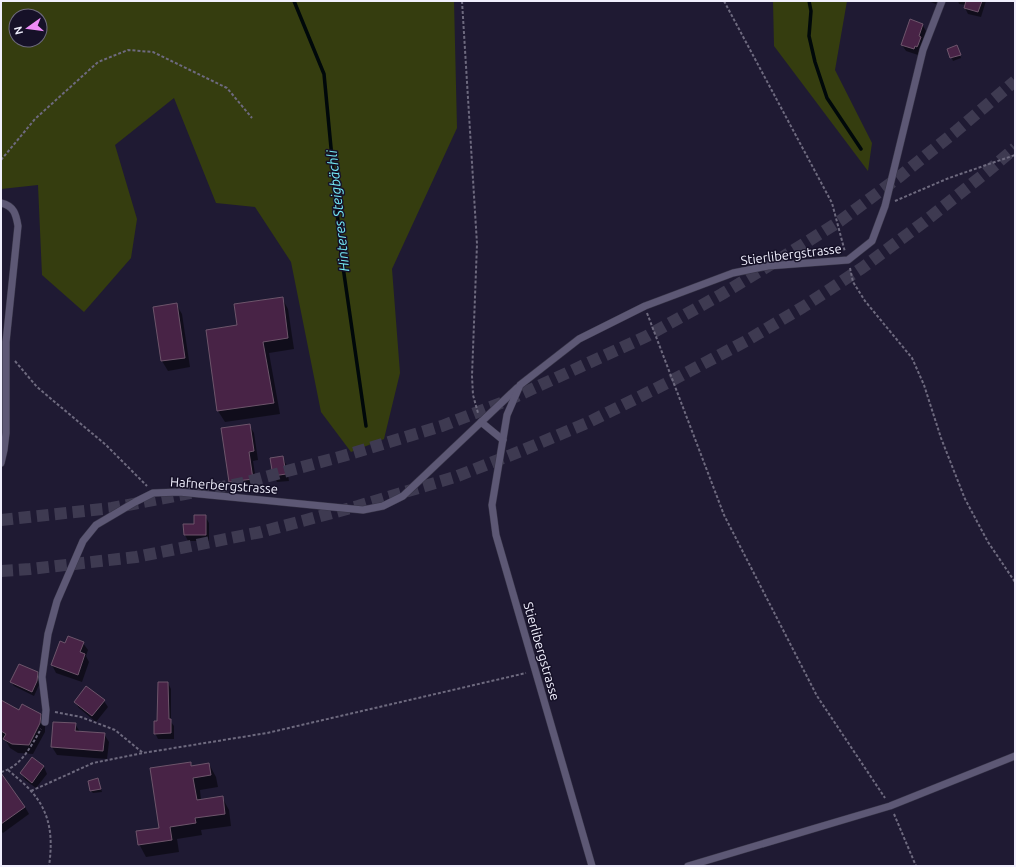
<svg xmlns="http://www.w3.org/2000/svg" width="1016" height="867" viewBox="0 0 1016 867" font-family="Ubuntu,sans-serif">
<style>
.green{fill:#353d0f;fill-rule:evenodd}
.shadow{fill:#0007}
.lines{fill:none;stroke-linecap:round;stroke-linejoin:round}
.stream{stroke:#00080a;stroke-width:3.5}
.building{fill:#482346;stroke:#6d556b}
.motorway-tunnel{stroke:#3e3a51;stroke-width:12;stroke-dasharray:12 6;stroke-linecap:butt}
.service-casing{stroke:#373447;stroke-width:8}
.path{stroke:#6e6a7f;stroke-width:2;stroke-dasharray:3 2;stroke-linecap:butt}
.service{stroke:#5d5875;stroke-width:7}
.labels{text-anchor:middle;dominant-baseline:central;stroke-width:3;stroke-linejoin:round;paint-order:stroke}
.street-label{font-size:13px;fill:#f0effd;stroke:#161128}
.water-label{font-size:14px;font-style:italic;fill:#74e9f4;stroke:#161128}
</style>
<rect width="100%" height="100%" fill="#1f1a33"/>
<g class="green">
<path d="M1,1h453l3,127 -65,141 8,104 -16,66 -33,13 -30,-40 -30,-150 -36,-55 -39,-4 -42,-105 -59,47 22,74 -6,39 -47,54 -42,-37 -4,-90 -37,4zM16,16h24v24h-24z"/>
<path d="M773,1h74l-12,69 37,73 -4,28 -94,-125z"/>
</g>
<g class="shadow">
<path d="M928,1h9l-1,3z"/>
<path d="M958,1h28l-5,16 -13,-3 -3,-6 1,-3 -7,-1z"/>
<path d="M922,24l4,7 -5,22 -2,-1 -1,3 -12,-4 -4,-6z"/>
<path d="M948,49h10l3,9 -8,3z"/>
<path d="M282,298l6,11 6,40 -25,4 11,61 -55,8 -7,-11 -11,-80 32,-5z"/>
<path d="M176,304l6,10 8,53 -22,4 -6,-10 -8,-54z"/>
<path d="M249,425l5,8 4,27 -5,1 4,26 -22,3 -5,-8 -7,-53z"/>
<path d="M282,457l4,7 3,17 -12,1 -3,-6 -3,-17z"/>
<path d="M205,516l4,7v18h-21l-3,-6z"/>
<path d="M60,642l6,2 17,-1 5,7 -2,6 3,6 -7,20 -26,-9 -4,-8z"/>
<path d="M37,673l2,4v8l-5,11 -20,-10 -3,-4z"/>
<path d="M168,683l3,6v33l3,4v13h-16l-3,-6z"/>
<path d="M104,701l4,6 -12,15 -17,-14 -4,-6z"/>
<path d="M1,702l18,9 21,4 5,9v8l-12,22 -15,-1 -8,-5 -4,-7 -5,-2z"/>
<path d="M75,724l5,8 24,2 5,8 -2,17 -50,-4 -5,-8z"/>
<path d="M34,760l10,7 3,7 -11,14 -11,-8 -4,-7z"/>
<path d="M190,763l2,4 17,-3 7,13 2,10 -18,3 1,10 21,-3 7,13 2,16 -30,4 1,5 -25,4 2,13 -33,5 -7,-13 21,-15z"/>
<path d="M98,779l4,13 -9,1 -2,-2z"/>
<path d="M1,781l24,26 4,7 -26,19 -2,-2z"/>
</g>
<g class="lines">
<g class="stream">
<path d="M294,1l30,73 17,179 25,173"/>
<path d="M809,1l2,10 -2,25 6,26 12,36 34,51"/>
</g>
</g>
<g class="building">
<path d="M966,1h16l-4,11 -14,-4z"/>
<path d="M910,19l13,5 -4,12 2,1 -3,8 -1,2 -2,-1 -1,3 -13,-4z"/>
<path d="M957,45l4,10 -11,3 -3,-9z"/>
<path d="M283,297l5,41 -25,4 11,61 -57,8 -11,-81 31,-5 -3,-21z"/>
<path d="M177,303l8,55 -24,3 -8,-54z"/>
<path d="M250,424l4,27 -5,1 4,27 -24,3 -8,-54z"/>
<path d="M283,456l3,18 -13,2 -3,-18z"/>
<path d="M194,515h12v20h-22l-1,-11h11z"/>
<path d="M68,636l16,6 -4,10 5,2 -7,21 -27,-10 9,-24 5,2z"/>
<path d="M19,664l19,8 -1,9 -5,11 -22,-10z"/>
<path d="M158,682h10l1,37h2v14l-17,1v-13h3z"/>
<path d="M86,686l19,14 -13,16 -18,-14z"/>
<path d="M1,700l18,10 3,-6 19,10 -1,9 -11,22 -17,-1 -9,-5 3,-5 -5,-3z"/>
<path d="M53,722l23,1 -1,8 30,2 -2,18 -52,-4z"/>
<path d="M32,757l12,9 -12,17 -12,-10z"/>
<path d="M191,762v4l18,-3 2,12 -18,3 4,22 26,-4 2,18 -30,4 1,5 -26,4 2,13 -34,5 -2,-14 23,-3 -9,-60z"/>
<path d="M1,773l24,34 -24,17z"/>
<path d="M98,778l3,11 -11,2 -2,-10z"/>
</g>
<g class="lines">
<g class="motorway-tunnel">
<path d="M1,520l111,-12 131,-25 100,-27 99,-30 64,-25 141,-65 75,-42 56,-34 62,-39 59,-44 56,-45 60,-51"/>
<path d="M1,571l29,-2 106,-12 125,-25 97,-26 97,-29 66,-26 68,-29 78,-39 79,-42 57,-34 59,-39 62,-46 64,-51 27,-23"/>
</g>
<defs>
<g id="service">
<path d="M1,203c13,3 15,11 17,23l-12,116v91l-2,17 -3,13"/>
<path d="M481,422l22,18"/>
<path d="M45,722l1,-12 -4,-33 6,-43 9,-33 26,-60 13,-16 39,-23 18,-9 26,-1 184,18 20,-4 20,-10 114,-108"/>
<path d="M592,866l-96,-331 -4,-30 15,-90 13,-30 59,-46 66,-33 88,-33 35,-7 80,-6 24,-19 13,-35 38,-156 19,-49"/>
<path d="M688,866l202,-60 125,-50"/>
</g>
</defs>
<use href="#service" class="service-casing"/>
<g class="path">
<path d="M462,1l15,243 -5,132 1,19 5,18"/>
<path d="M724,1l108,202 13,49"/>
<path d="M1,160l34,-41 63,-57 30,-12 25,2 74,36 25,30"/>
<path d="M895,201l54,-23 66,-23"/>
<path d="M850,268l3,14 12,19 47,57 12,27 17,53 24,61 23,43 27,40"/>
<path d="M647,313l77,202 93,181 68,102"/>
<path d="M15,361l22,26 69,58 41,41"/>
<path d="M55,712l26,5 34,13 28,23"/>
<path d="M8,770c8,7 16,13 23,21 20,22 22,47 18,75"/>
<path d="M1,772c20,-5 30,-26 40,-43"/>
<path d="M31,791l62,-28 50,-10 124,-20 259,-60"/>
<path d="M894,814l22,52"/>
</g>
<use href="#service" class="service"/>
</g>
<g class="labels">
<g class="street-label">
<text transform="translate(791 254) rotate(-7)">Stierlibergstrasse</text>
<text transform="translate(224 485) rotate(4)">Hafnerbergstrasse</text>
<text transform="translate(542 651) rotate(74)">Stierlibergstrasse</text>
</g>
<g class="water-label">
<text transform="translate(338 211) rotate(-96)">Hinteres Steigbächli</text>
</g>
</g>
<rect width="1016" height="867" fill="none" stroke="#f0effd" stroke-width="4"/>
<g transform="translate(28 28) rotate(256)"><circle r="19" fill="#161128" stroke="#6d6a7d"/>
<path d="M0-3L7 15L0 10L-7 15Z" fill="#ee8bf8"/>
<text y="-6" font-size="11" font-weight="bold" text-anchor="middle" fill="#f0effd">N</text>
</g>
</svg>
